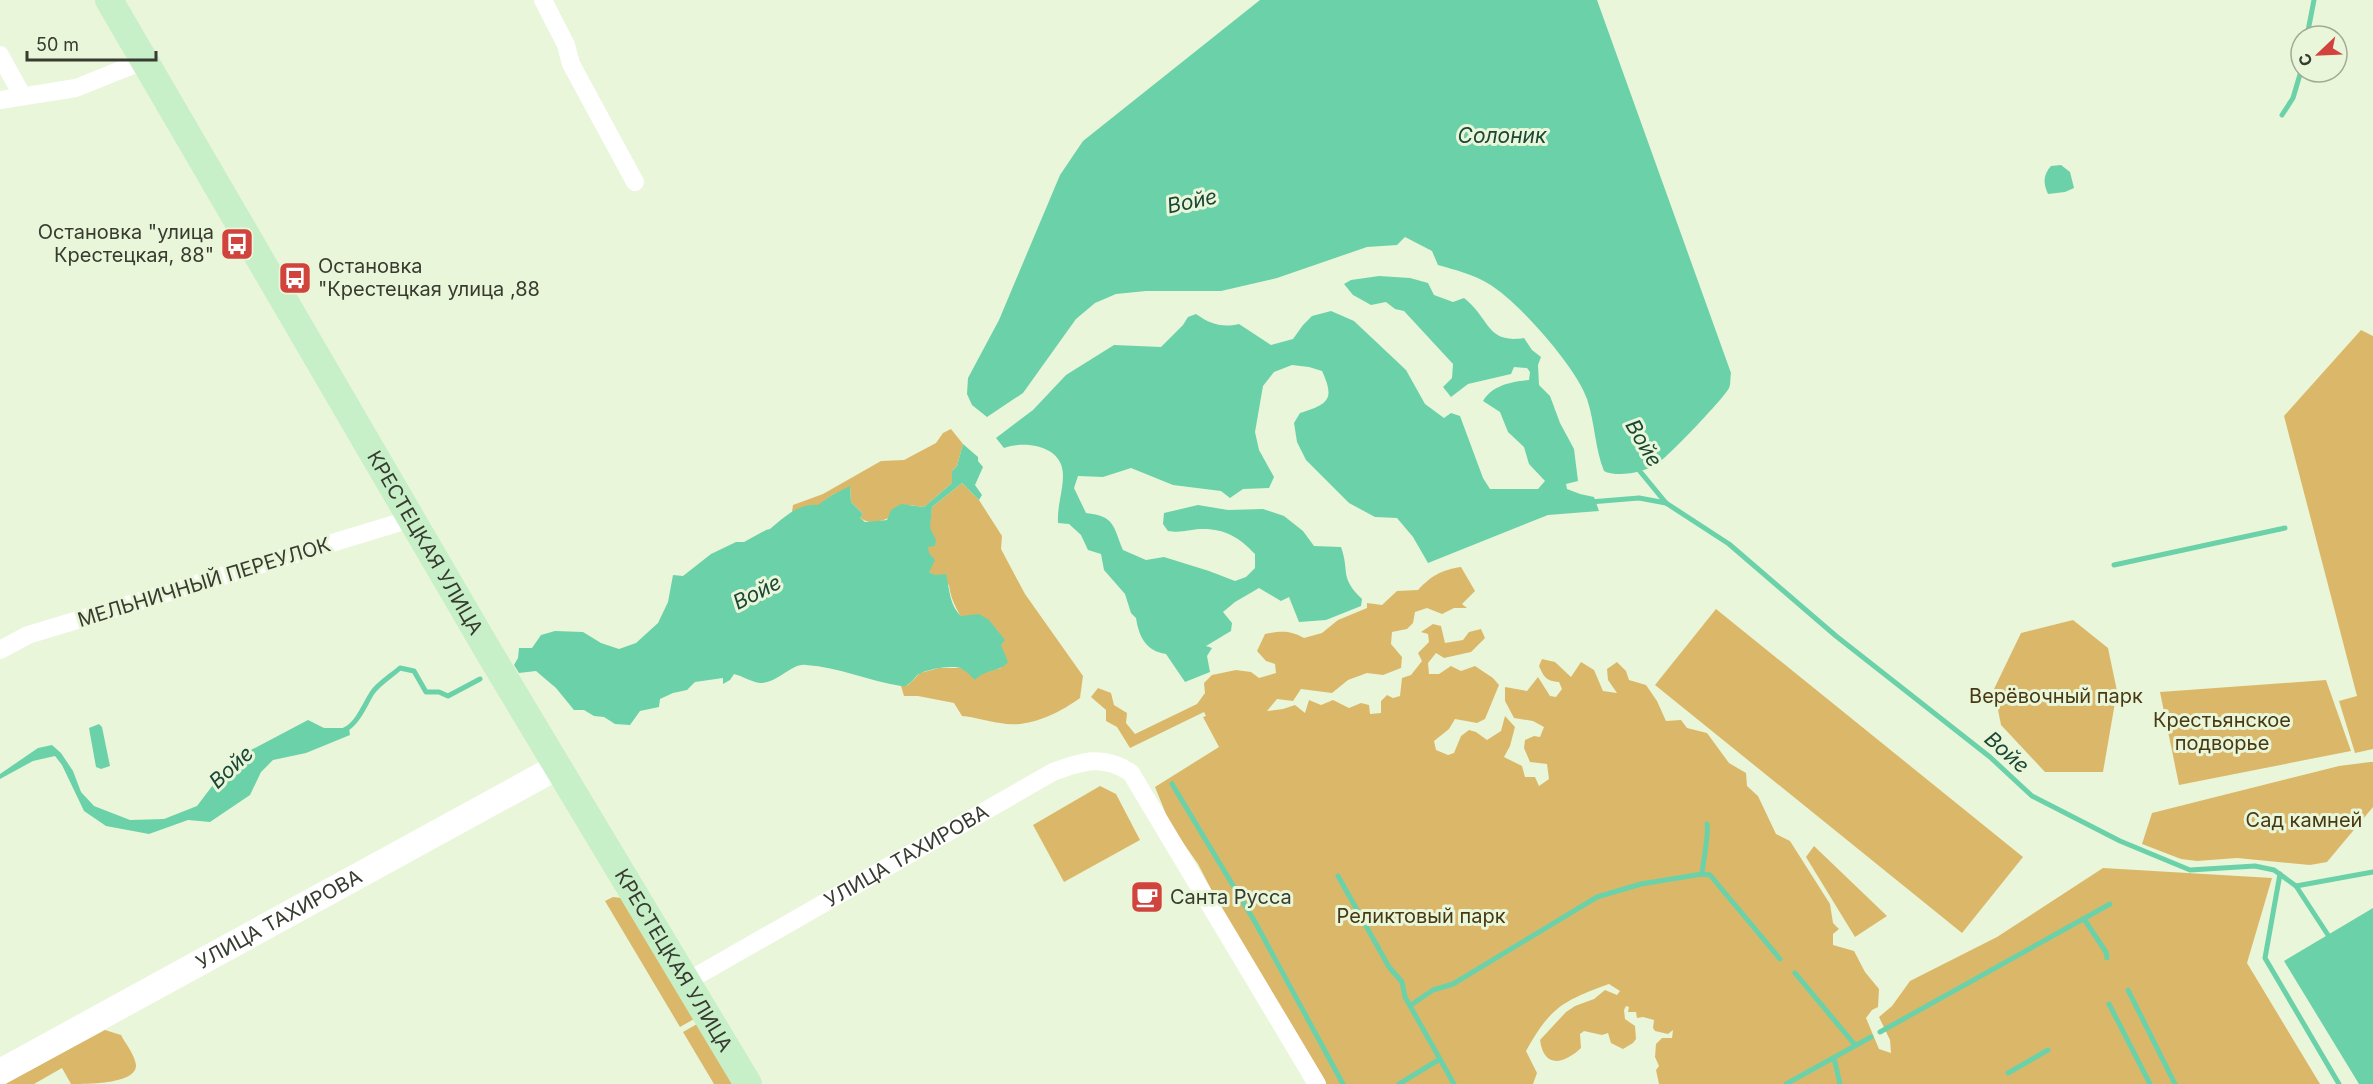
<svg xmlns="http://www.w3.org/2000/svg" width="2373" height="1084" viewBox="0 0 2373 1084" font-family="Inter,sans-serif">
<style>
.green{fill:#dbb869}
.water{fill:#6bd1a9}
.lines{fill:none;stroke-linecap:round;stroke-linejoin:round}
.stream{stroke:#6bd1a9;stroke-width:5}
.minor{stroke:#fff;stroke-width:18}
.secondary{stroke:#fff;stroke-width:26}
.primary{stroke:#c7f0c8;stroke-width:28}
.labels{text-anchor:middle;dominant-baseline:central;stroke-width:6;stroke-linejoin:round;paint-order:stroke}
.poi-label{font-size:20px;fill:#373b30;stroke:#eaf6d9;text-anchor:start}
.street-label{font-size:20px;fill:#373b30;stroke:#eaf6d9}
.park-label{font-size:20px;fill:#483913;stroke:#eaf6d9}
.water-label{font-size:21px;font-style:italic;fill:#1b4736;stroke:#eaf6d9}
</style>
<rect width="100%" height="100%" fill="#eaf6d9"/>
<g class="green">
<path d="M2361,330l12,6v413l-18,4 -16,-52 18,-5 -73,-280z"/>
<path d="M951,429l12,15 -6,22 -5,5v12l-28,24 -14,-2c-13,9 -34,24 -50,13l3,-4 -12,-12 -1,-15 -18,8 -14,11 -26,6 1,-7 30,-11 58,-33 23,-1 32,-17 7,-10z"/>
<path d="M962,483l17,17 23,36 -1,13 24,45 58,82 -3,22c-22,16 -53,31 -80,25 -14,-2 -25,-6 -38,-7l-8,-13 -36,-7h-14l-3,-10 7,-1 12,-12 19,-5h21l21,5 20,-5c-18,-24 -49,-53 -52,-83l-20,-13 -2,-25 5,-40z"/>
<path d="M1461,567l14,24 -13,13 5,4h-13l-12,6 -15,-6 -12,4 -2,11 -6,6 -15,3 -1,12 11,13 -1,11 -18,7 -16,-2 -19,7 -16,13 -31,-4 -8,12 -16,-2 -10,12 16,-2 12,-4 10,8 4,-13 12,5 12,-5 16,8 12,-5 8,2 1,9 11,-1v-12l6,-6 6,3 7,-2 2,-18 9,-3 11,-14 -4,-8 11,-11 -1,-8 -7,-2 12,-8 8,2 4,17 18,-3 6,-8 12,-3 4,9 -14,14 -27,6 -8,-5 -8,10 1,11h10l12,-8 10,5 14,-5 18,12 6,7 -14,34 -8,4 -22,-4 -6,10 -15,12 2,9 12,5 6,-2 7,-17 8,-6 7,2 11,8 14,-9 4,-15 10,11 -5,19 -6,11 18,9 3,11h10l4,9 10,-7 -2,-15 -17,-2 -6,-14 1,-8 9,-4 6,1 4,-10 -11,-6 -19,-3 -9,-17v-14l22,4 11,-14 12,19 6,1 6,-8 -3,-7c-13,-1 -15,-5 -20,-16l3,-7 13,3 16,15 10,-15 13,8 9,21 14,2 -9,-13 -1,-11 10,-7 9,9 3,9 17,5 11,16 9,20 15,-1 6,8 20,5 22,30 17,10 1,13 11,10 18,38 14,7 40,63 3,19 6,6 -6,5v11l21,6 11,21 14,17 -1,18 -6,3 -6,8 13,31 12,4 -1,-13 -11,-23 13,-11 18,-25 87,-44 106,-69 169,10 -25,85 73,121h-661l-3,-14 3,-4 -4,-9 1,-13 6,-6h10l1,-8 -5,4 -13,-3 -2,-3 1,-8 -11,-3 -6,1 -1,-6h-8l1,-5 -3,-1 -2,4 1,9 10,7 1,13 -3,4 -10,6 -12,-6 -3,-10 -6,2 -18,-4 -4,3 1,14c-16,15 -37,22 -41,-8l26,-28 9,-6 19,-7 11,-9 12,5 3,-4 -11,-7c-47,17 -59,24 -83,67l11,22 -4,11h-207l-96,-158 -32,-62 -28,-40 -15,-37 64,-40 -16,-30 3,-1 -2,-4 -74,36 -13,-21 -11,-6v-11l-15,-13 7,-9 13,5 3,12 13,8 -1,10 9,11 62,-30 8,-11 -1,-10 8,-8 24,-5 15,2 8,6 17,-5 -1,-9 -9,-3 -9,-10 8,-17c15,-3 25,-4 39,4l18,-5 16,-13 29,-12v-5l15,2 15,-14 21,-1c13,-14 23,-20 43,-23z"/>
<path d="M1716,609l307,248 -61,76 -307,-248z"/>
<path d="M2073,620l35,28 9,43 -14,81h-58l-44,-47 -7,-36 27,-56z"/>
<path d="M2326,680l25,71 -172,34 -19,-93z"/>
<path d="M2370,762h3v45l-46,55 -17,3 -73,-7 -40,3 -16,-2 -39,-15 10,-31 187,-47z"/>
<path d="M1100,786l16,8 24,46 -76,42 -31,-57z"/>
<path d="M1814,846l73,70 -32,21 -49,-80z"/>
<path d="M613,897l8,1 73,121 -14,8 -75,-126z"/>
<path d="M697,1024l36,60h-19l-31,-52z"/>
<path d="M105,1030l16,5c4,8 14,20 15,30 1,19 -48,19 -65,19l-9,-16 -28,16h-29z"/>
</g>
<g class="water">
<path d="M1260,0h337l134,373c-1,5 0,11 -2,15 -4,9 -61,69 -71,75 -11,9 -41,15 -54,8 -9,-22 -9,-48 -17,-72 -10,-31 -69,-98 -98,-115 -16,-10 -34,-14 -51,-19l-6,-14 -27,-14 -8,8 -30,2 -90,31 -56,13h-75l-30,3 -21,9 -19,16 -53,74 -36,24 -15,-12 -5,-11 1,-16 31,-58 61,-145 23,-34z"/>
<path d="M2061,165l9,7 4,16 -9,4 -17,2c-5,-11 -5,-19 3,-28z"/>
<path d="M1379,276l31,2 18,5 6,12 19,7 11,-4c26,20 22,46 60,40l8,12 9,7 -3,8 1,20 11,11 10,27 14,26 4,32 -12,3 1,5 13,5 14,3 5,14 -51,4 -120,48 -15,-26 -16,-19 -22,-1 -26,-14 -43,-43 -9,-18 -3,-19 6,-10c29,-9 35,-14 22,-42l-13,-4 -17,-2 -18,7 -11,14 -8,46 4,18 15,27 -5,11 -26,1 -13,9 -9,-7 -48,-6 -42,-17 -28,9 -25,-1 -4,12 12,25c29,3 27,13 37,37l23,10 18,-3 45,14 26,10 11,-4 9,-9v-14c-16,-17 -31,-26 -55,-25 -13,1 -18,4 -32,2l-5,-7 1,-11 34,-8 30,5 35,-1 21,7 19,15 11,15 27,1c9,25 -2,30 21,52l-1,7 -35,14 -27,2 -10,-25 -8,4 -22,-13 -24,14 -12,10 9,11 -1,8 -25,15 6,2 -5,8 3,16 -25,10 -19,-28c-20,-3 -27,-17 -30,-36l-5,-5 -6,-19 -21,-24 -3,-16 -13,-4 -7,-15 -12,-11 -11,-1c-1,-17 5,-31 5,-48 0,-29 -37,-35 -59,-27l-8,-10 37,-28 33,-35 48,-30 47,2 22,-22 5,-8 8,-3c14,10 26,14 43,10l32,21 22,-6 10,-14 9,-9 19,-5 23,10 52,49 19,34 19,14 7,-5 9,3 23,62 7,11h48l7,-8 -16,-17 -5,-17 -16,-15 -8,-20 -17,-11c10,-16 28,-19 46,-21l1,-8 -3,-4 -13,-1 -3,7 -43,10 -17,13 -8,-10 9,-9 1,-14 -49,-53 -9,-2 -9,-7 -15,3 -18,-10 -9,-11 7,-4z"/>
<path d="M963,444l15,13v4l5,6 -8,18 7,10 -3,5 -17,-17 -30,24 -2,21 6,12 -1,6 -7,1 1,6 6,7 -6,12 6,3 11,-1c4,16 3,30 15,42l18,-2 10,6 16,20 -4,5 7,17c-8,10 -23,7 -33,18 -4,-4 -10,-10 -15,-12 -8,-3 -33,1 -41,6 -6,4 -10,14 -18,12 -32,-5 -62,-19 -95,-21 -15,-2 -27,18 -46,18 -8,-1 -18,-7 -26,-9l-4,6 -7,4v-6l-28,4 -8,8 -14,3 -13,6 -1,8 -19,4 -10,14 -15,-1 -11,-7 -10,-1 -10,-6h-10l-18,-22 -20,-17 -17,2 -5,-8 4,-7 1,-10h13l9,-13 14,-4 28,1 18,11 18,6 17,-6 22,-20 10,-21 5,-27 10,1 28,-22 25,-12h8l22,-12 4,-1c13,-11 30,-27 48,-24l14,-10 18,-9 1,16 12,12 -3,4 5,4 22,-2 4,-10 10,-6 23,3 28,-24v-12l5,-5z"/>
<path d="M308,720l16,8h25l1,7 -44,18 -33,7 -12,12 -11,23 -40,27 -22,-2 -39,14 -43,-8 -22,-15 -22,-46 -7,-9 -22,5 -33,18v-5l38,-26 14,-3 9,8 12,18 8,21 13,14 36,14 34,-1 33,-13 35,-46z"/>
<path d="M99,724l3,3 8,39 -9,3 -5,-2 -7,-39z"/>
<path d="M2373,908v176h-14l-75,-123z"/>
</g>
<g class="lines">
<g class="stream">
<path d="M2307,36l7,-36"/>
<path d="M2282,115l11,-17 8,-27"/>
<path d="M1634,464l32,39 63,41 107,92 154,121 42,39 88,45 70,29 65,-4 19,4 22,16 32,49"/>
<path d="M1590,502l49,-4 27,5"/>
<path d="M2114,565l171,-37"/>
<path d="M344,730c13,-5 21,-26 28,-37 6,-9 19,-17 28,-25l14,3 12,21h13l9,4 32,-17"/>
<path d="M1172,784l83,138 88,162"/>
<path d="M1702,874c1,-12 7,-40 5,-50"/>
<path d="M2280,874l-15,84 74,126"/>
<path d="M1338,876l51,91 13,15 3,15 49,87"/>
<path d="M2296,886l77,-14"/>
<path d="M2084,919l22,33 1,6"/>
<path d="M1795,973l60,72"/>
<path d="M2128,990l47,94"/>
<path d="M2109,1004l41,80"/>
<path d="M1411,1005l22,-15 20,-6 144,-87 44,-13 61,-10 8,1 70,84"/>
<path d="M1880,1032l230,-128"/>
<path d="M1834,1058l6,26"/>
<path d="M2008,1073l40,-23"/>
<path d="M1399,1084l41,-25"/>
<path d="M1786,1084l85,-47"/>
</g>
<g class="minor">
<path d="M543,0l23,45 5,19 64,118"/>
<path d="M0,55l22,40"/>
<path d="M0,100l76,-12 67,-27"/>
<path d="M0,650l28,-15 383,-116"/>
<path id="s1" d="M686,982l367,-210c29,-11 51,-18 78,1l186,311"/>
</g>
<path class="secondary" id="s2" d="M0,1072l557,-305"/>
<path class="primary" id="s3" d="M109,0l381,654 258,430"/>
</g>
<defs>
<symbol id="bus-square" viewBox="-11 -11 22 22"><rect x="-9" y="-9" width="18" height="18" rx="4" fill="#d1433d" stroke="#eaf6d9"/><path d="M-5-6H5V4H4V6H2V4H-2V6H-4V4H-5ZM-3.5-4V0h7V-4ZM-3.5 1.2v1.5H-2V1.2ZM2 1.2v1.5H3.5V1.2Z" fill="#fff"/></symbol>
<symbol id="cafe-square" viewBox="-11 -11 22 22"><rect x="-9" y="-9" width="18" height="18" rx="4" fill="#d1433d" stroke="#eaf6d9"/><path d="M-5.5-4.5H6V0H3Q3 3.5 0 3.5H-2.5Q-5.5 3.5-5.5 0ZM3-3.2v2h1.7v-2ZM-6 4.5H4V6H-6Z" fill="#fff"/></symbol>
</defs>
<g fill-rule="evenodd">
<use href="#bus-square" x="218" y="225" width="38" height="38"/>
<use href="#bus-square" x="276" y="259" width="38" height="38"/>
<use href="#cafe-square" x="1128" y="878" width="38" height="38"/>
</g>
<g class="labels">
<g class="poi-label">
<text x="214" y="232" text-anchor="end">Остановка "улица<tspan x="214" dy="23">Крестецкая, 88"</tspan></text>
<text x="318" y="266">Остановка<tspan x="318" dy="23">"Крестецкая улица ,88</tspan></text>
<text x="1170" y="897">Санта Русса</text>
</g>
<g class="street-label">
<text stroke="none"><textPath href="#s3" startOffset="628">КРЕСТЕЦКАЯ УЛИЦА</textPath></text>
<text transform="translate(204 582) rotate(-17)">МЕЛЬНИЧНЫЙ ПЕРЕУЛОК</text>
<text stroke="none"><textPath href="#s1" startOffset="254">УЛИЦА ТАХИРОВА</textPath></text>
<text stroke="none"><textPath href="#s2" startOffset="318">УЛИЦА ТАХИРОВА</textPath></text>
<text stroke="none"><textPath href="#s3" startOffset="1114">КРЕСТЕЦКАЯ УЛИЦА</textPath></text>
</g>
<g class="park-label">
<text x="2056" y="696">Верёвочный парк</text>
<text x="2222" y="720">Крестьянское<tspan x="2222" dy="23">подворье</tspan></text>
<text x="2304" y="820">Сад камней</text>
<text x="1421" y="916">Реликтовый парк</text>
</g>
<g class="water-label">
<text x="1502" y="135">Солоник</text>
<text transform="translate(1192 201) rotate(-12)">Войе</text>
<text transform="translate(1644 443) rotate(60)">Войе</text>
<text transform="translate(757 592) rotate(-27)">Войе</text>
<text transform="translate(2007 752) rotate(41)">Войе</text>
<text transform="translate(231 767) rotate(-43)">Войе</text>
</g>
</g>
<g transform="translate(2319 54) rotate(247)"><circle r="28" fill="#eaf6d9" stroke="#a2ab95" stroke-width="1.5"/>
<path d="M0-4.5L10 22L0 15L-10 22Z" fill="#d1433d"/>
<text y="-9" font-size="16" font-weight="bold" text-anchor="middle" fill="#373b30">С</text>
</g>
<path d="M27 51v9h129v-9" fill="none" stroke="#373b30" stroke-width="3"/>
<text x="36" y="51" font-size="18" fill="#373b30" stroke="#eaf6d9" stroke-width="4.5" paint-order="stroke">50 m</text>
</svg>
